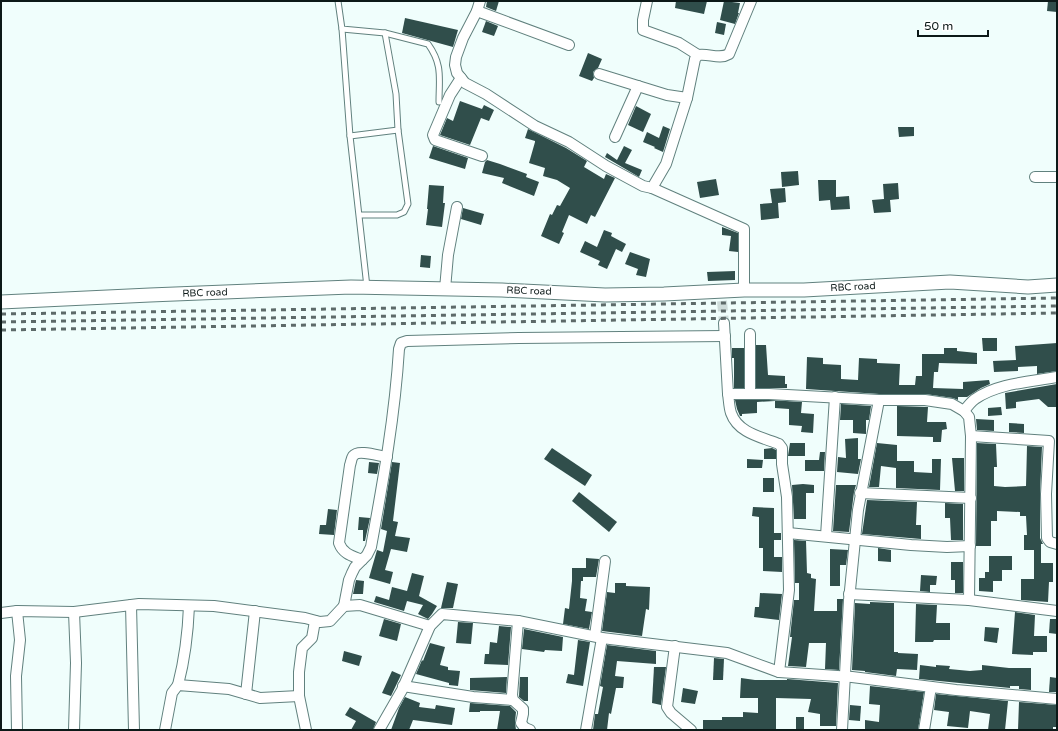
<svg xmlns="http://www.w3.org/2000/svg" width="1058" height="731" viewBox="0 0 1058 731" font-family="'Varela Round',sans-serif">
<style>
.building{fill:#304e4b}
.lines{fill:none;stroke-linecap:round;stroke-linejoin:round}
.minor-tunnel{stroke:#cedcda;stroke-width:10;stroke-dasharray:10 5;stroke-linecap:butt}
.service-casing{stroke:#61817e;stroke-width:7}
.minor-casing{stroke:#61817e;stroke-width:12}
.tertiary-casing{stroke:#61817e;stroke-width:15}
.service{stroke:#fff;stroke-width:5}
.minor{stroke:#fff;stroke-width:10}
.tertiary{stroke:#fff;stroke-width:13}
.rail{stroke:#5d6a69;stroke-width:3;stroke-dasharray:5 5;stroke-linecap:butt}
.labels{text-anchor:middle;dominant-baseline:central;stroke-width:4;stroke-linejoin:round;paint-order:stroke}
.street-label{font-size:10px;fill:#0c1918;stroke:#fff}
</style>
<rect width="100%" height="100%" fill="#f0fefc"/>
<g class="building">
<path d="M487,1h12l-3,10 -10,-4z"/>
<path d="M676,1h31l-3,13 -29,-6z"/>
<path d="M724,1l16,2 -2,10h1l-4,11 -15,-4z"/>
<path d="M1048,1h9v11l-10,-1z"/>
<path d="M405,18l53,12 -5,17 -51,-14z"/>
<path d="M486,21l12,5 -4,10 -12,-4z"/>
<path d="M717,22l9,2 -2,11 -9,-2z"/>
<path d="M588,53l14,6 -4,9 -5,4 1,6 -2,3 -13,-5z"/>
<path d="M460,101l22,8 2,-4 10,5 -5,11 -8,-3 -11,27 -30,-10 7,-17 6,3z"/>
<path d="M636,106l15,8 -8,18 -15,-7z"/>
<path d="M663,126l7,3 -7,23 -9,-4 1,-1 -12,-5 4,-10 12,6z"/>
<path d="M898,127h16v9l-15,1z"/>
<path d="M528,129l38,19 21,13 -3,6 20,12 2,-5 9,4 -20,39 -4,-2 -4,9 -18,-9 -7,17 2,1 -5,11 -18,-8 9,-22 2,1 5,-10 3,1 10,-18 -13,-8 -14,-4 2,-8 -16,-5 6,-21v-1l-10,-3z"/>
<path d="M433,146l35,12 -3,11 -36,-11z"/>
<path d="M624,146l8,4 -7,13 17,7 -3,7 -34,-20 2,-4 10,7z"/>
<path d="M487,160l13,4 27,10 -1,3 13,5 -5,14 -32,-13 2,-5 -22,-5 3,-11z"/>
<path d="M798,171l1,14 -17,2 -1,-15z"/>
<path d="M716,179l3,16 -19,3 -3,-16z"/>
<path d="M818,180h18v17l13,-1 1,13 -19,1 -1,-10 -11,1z"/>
<path d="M898,183l1,16 -9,1 1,12 -17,1 -2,-13 12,-1 -1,-15z"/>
<path d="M429,185l15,1 -1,17h2l-3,24 -16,-2 2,-16h-1z"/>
<path d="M785,188l1,14 -8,1 1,15 -18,2 -1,-16 12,-1 -2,-14z"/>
<path d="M463,208l21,6 -3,11 -20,-6z"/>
<path d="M722,227l16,6v19l-9,-1 2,-15 -9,-1z"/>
<path d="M604,230l8,3 -1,3 15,8 -4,8 -6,-3 -9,20 -9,-4 2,-4 -20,-9 5,-11 12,6z"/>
<path d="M630,252l20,7 -4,18 -10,-2 2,-6 -13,-5z"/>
<path d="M421,255l10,1 -1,12 -10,-1z"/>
<path d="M735,271v9l-27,1 -1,-9z"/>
<path d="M982,338h15v13h-14z"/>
<path d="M1057,343v28l-20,3v-8l-19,1v4l-24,1 -1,-11 23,-1 -1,-14z"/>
<path d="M756,345h10l2,30 17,1v8h2v4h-31z"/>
<path d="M732,348h12v40h-10v-30h-2z"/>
<path d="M944,348h13v3l20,2v11l-38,-1 -1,9h-4l-1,16 30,1v-7l26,-2 1,4 -9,4 -14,9h-9v3l-5,-2 -28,-4h-46l-73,-5 1,-32 16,1v6l18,1v14l17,1 1,-22 18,1v4l23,1 -1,21h16l1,-9h6v-22h22z"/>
<path d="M1057,384v23h-9l-9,-8 -23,3v6l-10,1 -1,-16z"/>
<path d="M735,400h34l33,2 -1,11 13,1 -1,19 -12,-1 1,-6 -13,-1v-16l-14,-1v-7l-18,1v11l-15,1v2h-2l-3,-7z"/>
<path d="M841,404l30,2 -2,14h-3v14l-13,-1v-13h-13z"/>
<path d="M897,406l31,1 -1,15h19l1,7 -5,1 -1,12h-8v-5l-36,-1z"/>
<path d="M1001,407l1,8 -14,1v-8z"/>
<path d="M976,419l18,1v11l-17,-1z"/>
<path d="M1009,423l15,1v9l-15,-1z"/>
<path d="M858,438v21h3l-3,15 -21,-2 1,-15 8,1 -1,-19z"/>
<path d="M790,443h15v13h-17z"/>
<path d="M877,443l20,2v16h17v11l18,1v-14h9l-1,31 -44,-2v-20l-15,-2 -2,21h-10z"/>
<path d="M977,443l19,1 1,23h-3v19l11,1 21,-1 1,-40 15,1 -2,47v44l3,6h-2v19h12v19h-4l-1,20 -27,-2v-21h13v-29h-10v-15h3l-1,-19h-6v-4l-23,-1v10h-6v25h-15z"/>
<path d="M552,448l40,27 -7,11 -41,-27z"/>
<path d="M772,448l4,2v9h-12v-10z"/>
<path d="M820,452h5l-1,19h-19v-11h14z"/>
<path d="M952,458h12v33h-9z"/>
<path d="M747,459l16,1 -1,8h-15z"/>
<path d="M369,462l10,1 -2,11 -9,-1z"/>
<path d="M392,462l8,1 -7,58 5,1 -3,14 15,2 -3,14 -16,-3 -6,21 8,2 -3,12 -21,-6 8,-28 6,2 4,-21 -6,-2z"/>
<rect x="763" y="478" width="11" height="14"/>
<path d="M803,484l11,1v8h-8v26h-12l-2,-34z"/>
<path d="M836,485h20l-2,7 -5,40 -16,-1z"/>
<path d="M579,492l38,30 -8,10 -37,-31z"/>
<path d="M867,500l50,2 -1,23h5v14l-59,-5z"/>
<path d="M945,503l18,1v36h-12l-1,-22h-5z"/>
<path d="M753,507l21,1v25h7v7h-7v17h8v15l-19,-1v-23h-4v-31l-7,-1z"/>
<path d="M328,509l9,1 -3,25 -15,-1 1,-9h6z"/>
<path d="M359,517l11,1 -5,23h-2v-11h-5z"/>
<path d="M794,540l12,1 1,32 4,1v4l5,1 -2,32h23v-12h6l-4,71 -14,-1 1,-26h-17l-3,24 -18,-1 4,-29h-2l4,-37h5v-17h-4z"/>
<path d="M878,548l13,2v12l-13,-1z"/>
<path d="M830,549l18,1 -2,15h-6v21h-10z"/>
<path d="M989,556h23v14h-10v11h-9v11l-14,-1v-13h6v-6h4z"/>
<path d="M586,558l13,1 -3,18h-13v4h-2l-1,17 7,1 -2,12 7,1 -3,17 -26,-5 2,-16 4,1 3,-28v-13h14z"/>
<path d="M951,562h12v31h-8v-13h-4z"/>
<path d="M412,573l12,3 -5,20 18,10 -5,8 -4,5 -10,-5 5,-9 -16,-4 -3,10 -30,-9 2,-6 13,4 3,-13 15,4z"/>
<path d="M921,575l16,1 -1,9h-6v7l-10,-1z"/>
<path d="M356,580l8,1 -1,13h-10z"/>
<path d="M447,582l11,2 -5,24h-12z"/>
<path d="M615,583h11v3l24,1 -1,23 -3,-1 -4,27 -40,-5 5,-39 8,1z"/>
<path d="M760,593l22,1 -3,26 -25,-3 1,-10h4z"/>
<path d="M870,602l24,1v49h4v1l20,1 -1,16 -20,-1 -1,7 -31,-4v-1l-13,-1 3,-67 15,1z"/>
<path d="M916,604l21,1 -1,18h14v17h-16l-1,2h-18z"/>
<path d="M1015,612l20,3 -1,21h13v16h-14v3l-21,-1z"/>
<path d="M384,619l17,5 -4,17 -18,-5z"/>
<path d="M1050,619h7v15l-8,-1z"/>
<path d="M458,622l15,1 -2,21 -15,-1z"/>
<path d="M499,626l12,1 -3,38 -24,-1 1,-10h4l1,-12 7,1z"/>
<path d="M985,627l14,1 -2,15 -13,-2z"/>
<path d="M524,629l39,8 -1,14 -17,-1 -1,2 -22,-3z"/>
<path d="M578,640l12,2 -7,44 -17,-3 2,-9 6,1z"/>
<path d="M430,643l15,4 -5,18 8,2v3l12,1 -2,15 -9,-1v-2l-33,-9 6,-14 1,1z"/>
<path d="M607,645l49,6v13l-39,-3 -2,15 9,1 -1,11h-7l-5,26 -2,-1 -2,17h-14l2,-16h3l5,-27 -3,-1z"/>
<path d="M344,651l18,5 -3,10 -17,-5z"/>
<path d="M714,658l10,1 -1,21h-10z"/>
<path d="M920,665l16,2v-2l14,1 -1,3 21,2 12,-1v-5l27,3h22v22l-12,-1v-3h-9v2l-91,-9z"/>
<path d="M654,667h12l-5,38 -9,-2z"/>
<path d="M392,671l9,4 -10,21 -9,-3z"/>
<path d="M507,677l-1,16 -36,-3v-12z"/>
<path d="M520,677h8v24h-4l-5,-4z"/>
<path d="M1050,677l7,1v14h-8z"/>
<path d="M741,678l14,2h32v-1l51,4 -2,43h-16v-12l-12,-2 3,-13 -35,-1v32h-73v-10h19v-3h21v-5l15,1v-15h-18z"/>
<path d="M870,686l54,6 -6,38h-53v-10l14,2 1,-17 -11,-1z"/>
<path d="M683,688l15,3 -3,13 -14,-2z"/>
<path d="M936,694l72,7 -3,29h-17l2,-16 -20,-3 -2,17 -21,-2 2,-14 -15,-2z"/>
<path d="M405,697l15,6 -1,4 16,2 1,-4 19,3 -3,17 -39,-5 -4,10h-18l8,-22z"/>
<path d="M1019,702l38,3 -1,22h-3v3h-35z"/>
<path d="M470,703l40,3 6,6 -1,10 1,8h-19l3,-19h-20v1h-11z"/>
<path d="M850,705l11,1 -1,15 -11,-1z"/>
<path d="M350,707l26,15 -3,8h-22l5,-9 -11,-6z"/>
<rect x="796" y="717" width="8" height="13"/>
</g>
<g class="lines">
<path class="minor-tunnel" d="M722,301l2,22"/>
<defs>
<g id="service">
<path d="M338,1l4,28 43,4 43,11c15,21 11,34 11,58"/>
<path d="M342,29l8,107 17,151"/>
<path d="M350,136l48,-6"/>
<path d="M360,215h37l7,-3 4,-8 -10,-74 -2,-36 -11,-61"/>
</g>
<g id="minor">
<path d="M480,1l-3,10 -14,27 -7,19 -1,8 2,8 8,10 21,11 49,32 34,16 37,24 37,20 9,2 14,-24 21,-66 8,-39 3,-4c11,-2 21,5 31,-1l22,-53"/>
<path d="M647,1l-4,19v10l36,13 19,12"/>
<path d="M477,11l92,34"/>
<path d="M599,74l68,21 20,3"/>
<path d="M461,78l-11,17 -17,40 2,5 47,16"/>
<path d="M615,137l23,-51"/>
<path d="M1035,177h22"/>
<path d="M652,188l92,41v61"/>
<path d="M445,289l3,-34 9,-48"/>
<path d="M724,323l4,71h41l110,6h46l27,4 12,7 5,6 2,19 -2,164"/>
<path d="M750,334v60"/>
<path d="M728,394c1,6 1,13 3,19 7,20 30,24 48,31l3,4v16l5,33 2,93 -10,82"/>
<path d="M964,411c3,-4 7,-9 11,-12 23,-16 55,-17 82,-22"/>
<path d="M971,436l78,5 -3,53 1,44 3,4 7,2"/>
<path d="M860,493l111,5"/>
<path d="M788,533l123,12 36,2 23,-1"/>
<path d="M826,536l9,-139"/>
<path d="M362,560c-10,-4 -19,-6 -23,-17l11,-78c1,-2 1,-6 3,-9 5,-7 26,0 34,1"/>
<path d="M849,594l120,6 88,11"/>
<path d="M131,605l3,125"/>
<path d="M344,606l5,-26 3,-7 3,-6 12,-12 4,-8c12,-65 24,-132 28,-198l2,-6 6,-2 112,-3 206,-2"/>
<path d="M17,611l3,29 -4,36 1,54"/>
<path d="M1,613l16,-2 57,1 65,-8 75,2 91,12 15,4 10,-1 14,-15 16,-1 70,21"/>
<path d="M518,621l-6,74 1,5 10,9v5l-2,9 4,5 5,2"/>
<path d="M595,636l10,-75"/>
<path d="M675,646l-8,61 4,6 20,17"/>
<path d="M178,685c7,-27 10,-52 11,-79"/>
<path d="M403,686l70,11 40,3"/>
<path d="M246,694l9,-83"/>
<path d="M74,730l2,-67 -2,-51"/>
<path d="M165,730l7,-37 6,-8 51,4 31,9 39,-2"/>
<path d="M306,730l-7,-34v-24l3,-24 10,-10 3,-17"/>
<path d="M379,730l23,-40 28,-64 12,-12 76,7 84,17 125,15 52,19 73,5 104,13 101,9"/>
<path d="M586,730l16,-92"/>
<path d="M842,730l7,-130 9,-90 21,-110"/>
<path d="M924,730l7,-43"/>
</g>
<path id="tertiary" d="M1,302l149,-7 201,-8 151,3 103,5 59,-1 80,-4h60l146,-8 78,5 29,-2"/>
</defs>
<use href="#service" class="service-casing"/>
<use href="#minor" class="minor-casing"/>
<use href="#tertiary" class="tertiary-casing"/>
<use href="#service" class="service"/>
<use href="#minor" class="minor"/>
<use href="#tertiary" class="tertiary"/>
<g class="rail">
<path d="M1,314l1056,-16"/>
<path d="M1,322l1056,-16"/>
<path d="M1,330l1056,-17"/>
</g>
</g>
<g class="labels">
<g class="street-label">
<text transform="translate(853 287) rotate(-3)">RBC road</text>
<text transform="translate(529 291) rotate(2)">RBC road</text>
<text transform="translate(205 293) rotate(-2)">RBC road</text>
</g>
</g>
<rect width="1058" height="731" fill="none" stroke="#0c1918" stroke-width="4"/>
<path d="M918 30v6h70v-6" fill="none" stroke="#0c1918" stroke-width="2"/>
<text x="924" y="30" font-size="12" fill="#0c1918" stroke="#ffffff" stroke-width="3" paint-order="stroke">50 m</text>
</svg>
